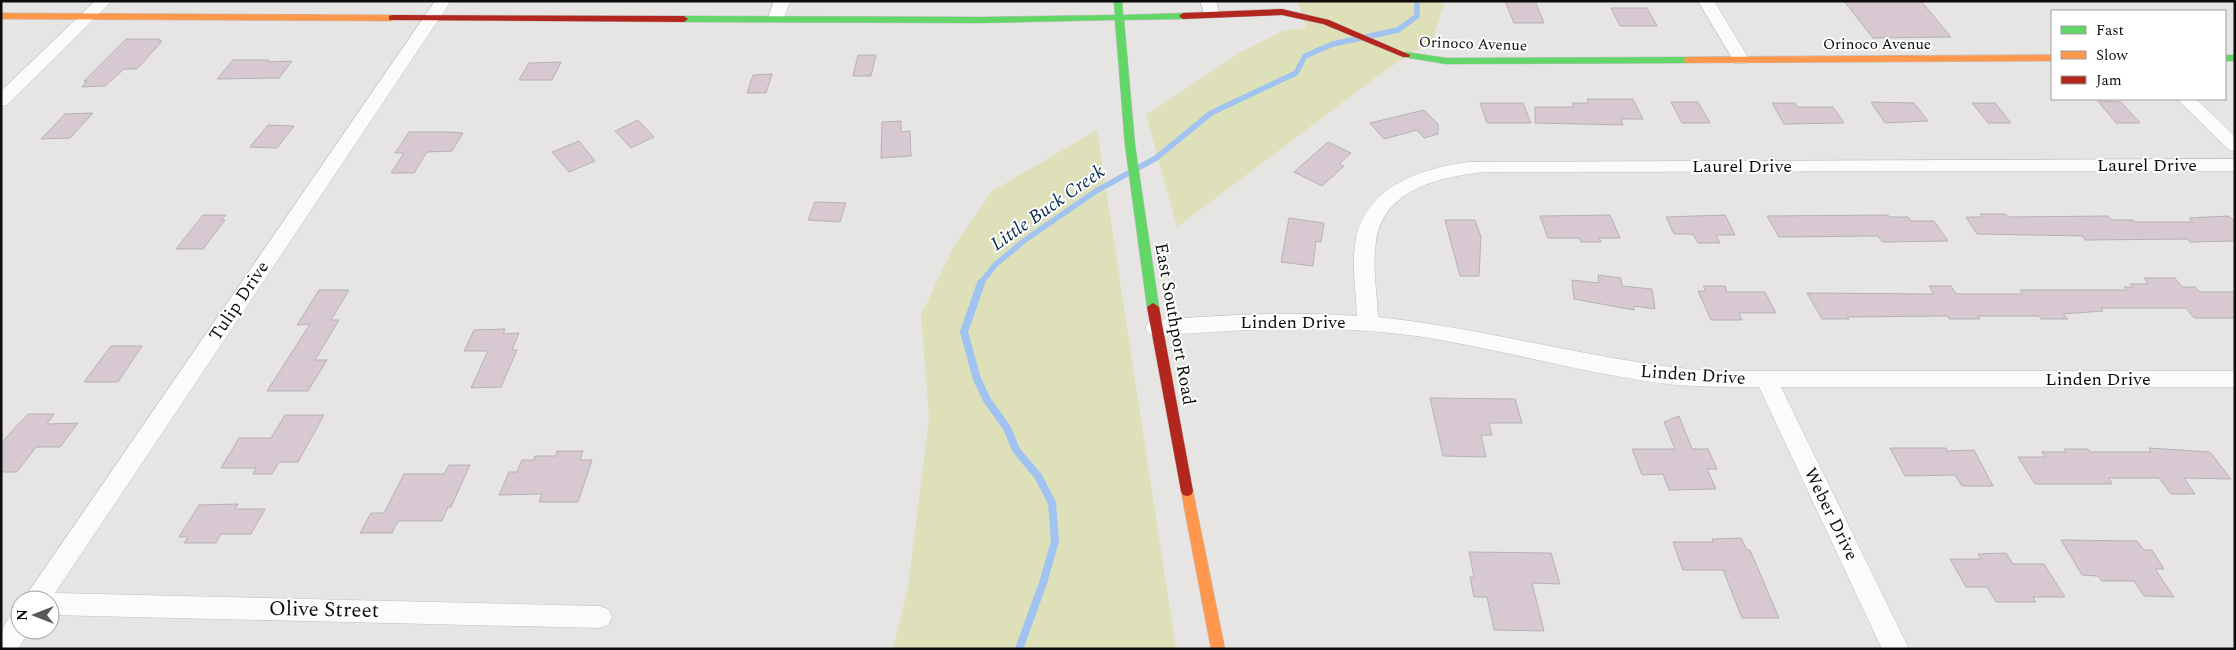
<svg xmlns="http://www.w3.org/2000/svg" width="2236" height="650" viewBox="0 0 2236 650" font-family="Spectral,serif">
<style>
.green{fill:#dee0ba}
.lines{fill:none;stroke-linecap:round;stroke-linejoin:round}
.stream-far1{stroke:#a0c3f2;stroke-width:5.5}
.stream{stroke:#a0c3f2;stroke-width:8}
.building{fill:#d8c8d1;stroke:#b5b3b3}
.street-casing{stroke:#bfbebc;stroke-width:1}
.fast-casing{stroke:#bfbebc;stroke-width:1}
.slow-casing{stroke:#bfbebc;stroke-width:1}
.jam-casing{stroke:#bfbebc;stroke-width:1}
.street{fill:#fbfbfb;fill-rule:evenodd}
.fast{fill:#63d668;fill-rule:evenodd}
.slow{fill:#ff974d;fill-rule:evenodd}
.jam{fill:#b3261e;fill-rule:evenodd}
.labels{text-anchor:middle;dominant-baseline:central;stroke-width:4;stroke-linejoin:round;paint-order:stroke}
.far-street-label{font-size:15px;fill:#0d0c0b;stroke:#fff}
.street-label{font-size:18px;fill:#0d0c0b;stroke:#fff}
.water-label{font-size:19px;font-style:italic;fill:#062953;stroke:#fff}
.near-street-label{font-size:21px;fill:#0d0c0b;stroke:#fff}
</style>
<rect width="100%" height="100%" fill="#e7e5e3"/>
<g class="green">
<path d="M1298,1h147l-12,38 -54,36 -202,152 -31,-112 95,-63 42,-21 23,-3z"/>
<path d="M1097,130l79,519h-283l15,-62 21,-169 -8,-103 34,-71 37,-53z"/>
</g>
<g class="lines">
<path class="stream-far1" d="M980,284l15,-19 30,-25 71,-49 60,-33 55,-45 85,-40 9,-17 28,-12 65,-14 19,-14v-15"/>
<path class="stream" d="M981,283l-17,49 13,47 10,21 20,28 9,22 22,26 14,27 3,38 -12,42 -24,66"/>
</g>
<g class="building">
<path d="M1505,1h30l9,22h-30z"/>
<path d="M1844,1h77l30,36 -78,1z"/>
<path d="M1611,8h36l10,18h-37z"/>
<path d="M126,39h34l-2,2h4l-25,28h-13l-19,17 -23,1 5,-6h-3z"/>
<path d="M858,55h18l-5,21h-18z"/>
<path d="M233,60h36l-1,2 24,-1 -13,17 -62,1z"/>
<path d="M561,62l-9,18h-33l10,-17z"/>
<path d="M772,74l-6,19h-19l6,-18z"/>
<path d="M1587,99h46l10,20h-22l2,6 -88,-2v-16h39l-2,-4h16z"/>
<path d="M2098,101l23,1 19,21h-24z"/>
<path d="M1671,102h27l12,21h-28z"/>
<path d="M1871,102l43,1 14,18 -43,2z"/>
<path d="M1480,103h43l8,20h-44z"/>
<path d="M1772,103h23l2,4h36l11,16 -60,1z"/>
<path d="M1972,103h23l16,20h-23z"/>
<path d="M1424,110l14,14v10l-14,4 -7,-8 -33,9 -14,-16z"/>
<path d="M93,113l-23,25 -29,1 24,-25z"/>
<path d="M638,120l16,17 -23,11 -16,-17z"/>
<path d="M901,121v11l9,-1 1,25 -30,2 1,-36z"/>
<path d="M268,125l26,1 -17,22 -27,-1z"/>
<path d="M409,132h42l12,1 -11,18 -25,1 -13,21h-23l13,-20h-9z"/>
<path d="M579,141l16,20 -26,11 -17,-20z"/>
<path d="M1328,142l23,11 -12,11 5,2 -22,20 -28,-14z"/>
<path d="M815,202l31,1 -6,19 -32,-2z"/>
<path d="M1980,214h26l2,3 100,-1 4,4h21l2,2h58l-4,-4 40,-2 6,6v19l-45,1 -3,-3 -102,1 -2,-4 -106,-2 -11,-17h17z"/>
<path d="M203,215h23l-5,5h4l-22,29h-27z"/>
<path d="M1610,215l10,23h-21l2,4h-20l-2,-4h-31l-8,-22z"/>
<path d="M1725,215l10,20h-19l4,8h-22l-5,-9h-19l-8,-17z"/>
<path d="M1888,215l1,2h19l3,4h23l14,20 -66,1 -4,-6 -99,1 -12,-21z"/>
<path d="M1289,218l35,5 -3,19 -5,-1 -3,25 -32,-4z"/>
<path d="M1445,220h30l6,17 -2,39h-19z"/>
<path d="M1598,275l23,3 1,8 30,3 3,20 -21,-3v4l-60,-11 -2,-19 27,3z"/>
<path d="M2144,278h31l7,9h13l5,5h35v26h-41l-8,-10h-85l2,3 -40,3 5,5h-27l-2,-3h-61l2,3h-31l-1,-3 -101,1 2,2h-27l-15,-26 127,1 -5,-8h22l5,8h67l-3,-4h107l-3,-3h9l-3,-3h18z"/>
<path d="M1703,286h22l2,6h38l11,21h-37l3,7h-31l-13,-29h8z"/>
<path d="M319,290h30l-18,30h8l-24,40h12l-19,31h-41l43,-67 -13,1z"/>
<path d="M505,329l-2,5 16,-1 -7,17h5l-16,37 -30,1 17,-37h-24l10,-21z"/>
<path d="M111,346h31l-24,36h-34z"/>
<path d="M1430,398l85,1 7,24h-33l3,12h-11l5,22 -43,-1z"/>
<path d="M28,414h26l-7,10 31,-1 -18,24h-24l-19,25h-16v-29z"/>
<path d="M285,415h39l-26,47h-19l-7,12h-19l3,-6h-35l18,-30h32z"/>
<path d="M1679,416l13,33h16l9,20h-10l9,20 -47,1 -6,-16 -21,1 -10,-26h43l-11,-27z"/>
<path d="M1890,448h56l1,3 27,-1 19,36h-31l-7,-11 -50,1z"/>
<path d="M2149,448l61,4 21,27 -47,-1 11,16h-24l-12,-16h-50l3,6h-77l-17,-27h27l-3,-5h24l-2,-3h24l2,3h61z"/>
<path d="M557,451h26l-3,9h12l-14,42h-39l3,-8 -43,1 10,-23h8l5,-12h12l1,-4h21z"/>
<path d="M449,465h21l-19,42h-3l-6,14h-44l-6,12h-32l11,-20h13l20,-39h40z"/>
<path d="M238,504l-3,5h30l-14,25h-30l-5,9h-32l4,-6h-9l20,-32z"/>
<path d="M1741,538l6,12h3l29,68h-37l-19,-48h-40l-10,-28h40l-1,-3z"/>
<path d="M2061,540l76,1 7,9h8l12,19h-9l19,28 -30,-1 -10,-15h-32l-4,-5 -16,-1z"/>
<path d="M1469,552l82,1 9,31 -28,-1 12,48 -50,-1 -7,-33h-13l-4,-20h4z"/>
<path d="M2006,553l7,11h31l21,33h-32l3,5h-40l-9,-15h-21l-16,-28h31l-3,-5z"/>
</g>
<g class="lines">
<defs>
<g id="street">
<path d="M95,1h17l-105,104 -6,1v-15z"/>
<path d="M435,1h16l-396,592 544,13 9,3 4,8 -4,8 -9,3 -549,-13v-15h-27z"/>
<path d="M774,1h16l-6,17 -8,5 -8,-5z"/>
<path d="M1200,1h16l3,13 -2,3h-12z"/>
<path d="M1698,1h16l35,58 -2,4h-12z"/>
<path d="M2177,99h19l39,37v16l-6,-2z"/>
<path d="M2235,159v12l-749,1c-44,4 -103,17 -110,69 -4,25 1,51 2,76 111,12 219,44 330,54h527v16h-454l128,262h-27l-123,-262c-28,0 -55,0 -83,-2 -88,-10 -173,-36 -260,-49 -86,-12 -174,-7 -260,0l-8,-3 -3,-5 3,-5 8,-3c67,-5 134,-9 201,-4 -1,-25 -6,-53 -1,-77 12,-54 64,-70 112,-77z"/>
<path d="M20,612v18h10l-1,2 -11,17h-17c0,-17 1,-30 19,-37z"/>
</g>
<g id="fast">
<path d="M1114,1h8l1,14 60,-2 4,3 -4,3 -59,1 11,125 24,162 -6,4 -6,-4 -22,-162 -10,-125 -133,3 -298,-1 -4,-3 4,-3 298,1 133,-2z"/>
<path d="M1406,52l40,6 241,-1 4,3 -4,3 -241,1 -43,-7v-4z"/>
<rect x="2225" y="55" width="10" height="6"/>
</g>
<g id="slow">
<path d="M1,13l391,2 4,3 -4,3 -391,-2z"/>
<path d="M2052,55v6l-365,2 -4,-3 4,-3z"/>
<path d="M1187,486l4,1 2,4 32,158h-14l-30,-158 2,-4z"/>
</g>
<g id="jam">
<path d="M1282,9l47,11 81,35 -1,2h-6l-80,-33 -41,-9 -99,4 -4,-3 4,-3z"/>
<path d="M392,15l292,1 4,3 -4,3 -295,-2v-4z"/>
<path d="M1153,303l6,4 34,184 -2,4 -4,1 -4,-1 -2,-4 -34,-184z"/>
</g>
</defs>
<use href="#street" class="street-casing"/>
<use href="#fast" class="fast-casing"/>
<use href="#slow" class="slow-casing"/>
<use href="#jam" class="jam-casing"/>
<use href="#street" class="street"/>
<use href="#fast" class="fast"/>
<use href="#slow" class="slow"/>
<use href="#jam" class="jam"/>
</g>
<g class="labels">
<g class="far-street-label">
<text transform="translate(1473 44) rotate(2)">Orinoco Avenue</text>
<text x="1877" y="44">Orinoco Avenue</text>
</g>
<g class="street-label">
<text x="2147" y="165">Laurel Drive</text>
<text x="1742" y="166">Laurel Drive</text>
<text transform="translate(239 301) rotate(-56)">Tulip Drive</text>
<text x="1293" y="322">Linden Drive</text>
<text transform="translate(1175 324) rotate(80)">East Southport Road</text>
<text transform="translate(1693 375) rotate(4)">Linden Drive</text>
<text x="2098" y="379">Linden Drive</text>
<text transform="translate(1831 514) rotate(64)">Weber Drive</text>
</g>
<g class="water-label">
<text transform="translate(1048 208) rotate(-35)">Little Buck Creek</text>
</g>
<g class="near-street-label">
<text transform="translate(324 610) rotate(1)">Olive Street</text>
</g>
</g>
<rect width="2236" height="650" fill="none" stroke="#0d0c0b" stroke-width="5"/>
<rect x="2051" y="10" width="175" height="90" fill="#ffffff" stroke="#9e9e9d"/>
<rect x="2061" y="26" width="25" height="8" fill="#63d668" stroke="#9e9e9d"/>
<text x="2096" y="35" font-size="15" fill="#0d0c0b">Fast</text>
<rect x="2061" y="51" width="25" height="8" fill="#ff974d" stroke="#9e9e9d"/>
<text x="2096" y="60" font-size="15" fill="#0d0c0b">Slow</text>
<rect x="2061" y="76" width="25" height="8" fill="#b3261e" stroke="#9e9e9d"/>
<text x="2096" y="85" font-size="15" fill="#0d0c0b">Jam</text>
<g transform="translate(35 615) rotate(270)"><circle r="24" fill="#ffffff" stroke="#9e9e9d"/>
<path d="M0-4L9 19L0 12L-9 19Z" fill="#595857"/>
<text y="-8" font-size="14" font-weight="bold" text-anchor="middle" fill="#0d0c0b">N</text>
</g>
</svg>
